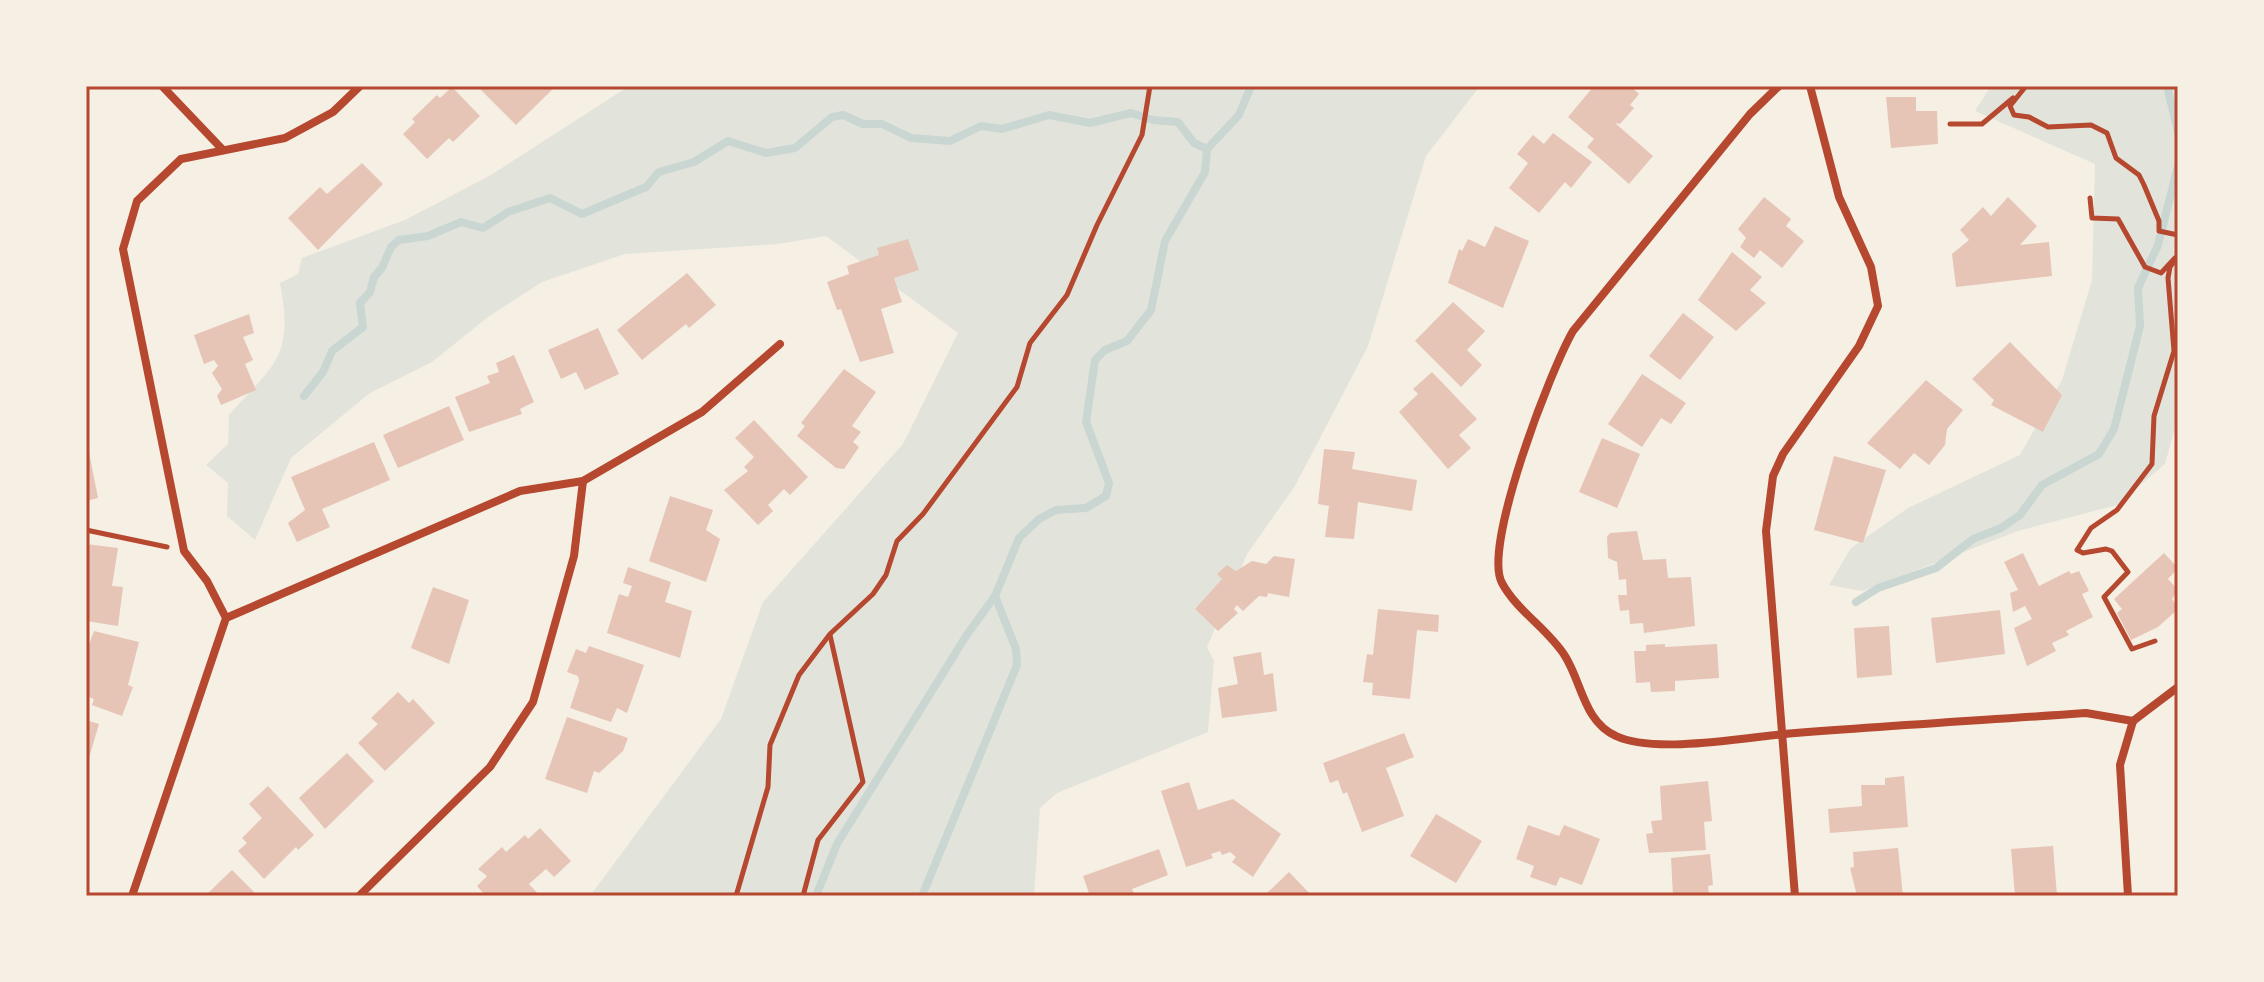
<svg xmlns="http://www.w3.org/2000/svg" width="2264" height="982" viewBox="0 0 2264 982" font-family="Barlow,sans-serif">
<style>
.green{fill:#e2e4dc}
.lines{fill:none;stroke-linecap:round;stroke-linejoin:round}
.stream{stroke:#c9d6d2;stroke-width:8}
.building{fill:#e6c5b7}
.path{stroke:#b5482f;stroke-width:5}
.minor{stroke:#b5482f;stroke-width:8}
.neatline{fill:none;stroke:#b5482f;stroke-width:3}
</style>
<rect width="100%" height="100%" fill="#f6efe4"/>
<g class="green">
<path d="M629,86h851l-54,70 -58,190 -73,140 -48,68 -40,93 7,14 -6,71 -151,61 -17,15 -6,88h-444l131,-177 42,-117 140,-158 55,-111 -132,-97 -48,8 -153,10 -83,28 -54,35 -56,45 -62,31 -79,65 -36,82 -28,-24 1,-33 -22,-18 22,-21 1,-29c46,-52 65,-58 51,-132l18,-9 4,-16 103,-38 86,-45z"/>
<path d="M1991,86h187v331l-13,47 -48,41 -99,26 -156,60 -33,-6 22,-37 57,-40 112,-53 42,-75 30,-100 3,-116 -120,-53z"/>
</g>
<g class="lines">
<g class="stream">
<path d="M2167,86l11,46"/>
<path d="M304,396l19,-24 9,-21 31,-24 -3,-24 10,-11 4,-15 8,-9 9,-21 8,-7 29,-4 33,-14 22,6 25,-16 42,-14 32,16 64,-27 13,-15 35,-10 34,-21 38,12 29,-5 37,-31 11,-2 20,9h19l29,14 39,3 31,-15 21,3 47,-14 41,8 41,-10 22,7 25,2 16,21 13,6"/>
<path d="M1856,602l22,-14 58,-20 37,-29 28,-11 19,-13 22,-30 57,-31 15,-25 26,-103 -2,-38 20,-43 20,-79"/>
<path d="M816,896l21,-52 129,-208 29,-40 24,-58 20,-19 17,-9 30,-2 20,-12 3,-13 -23,-61 9,-62 10,-10 22,-9 24,-31 14,-69 40,-69 2,-23 32,-34 12,-29"/>
<path d="M922,896l95,-231 -1,-16 -21,-53"/>
</g>
</g>
<g class="building">
<path d="M477,86h79l-40,39z"/>
<path d="M1594,86h36l9,8 -9,11 4,3 -14,16 -5,-1 38,33 -24,28 -42,-37 7,-8 -26,-22z"/>
<path d="M452,87l28,29 -27,26 -4,-4 -22,21 -24,-25 12,-12 -3,-3 25,-24 3,3z"/>
<path d="M1886,97h30v14h21l1,33 -47,4z"/>
<path d="M1553,133l39,29 -21,26 -6,-6 -26,31 -30,-25 19,-25 -11,-9 16,-19 11,9z"/>
<path d="M362,163l21,21 -65,66 -30,-32 32,-31 7,7z"/>
<path d="M1764,197l27,22 -5,7 18,15 -22,27 -22,-18 -6,8 -14,-11 6,-9 -8,-9z"/>
<path d="M2008,197l29,29 -17,19 29,-3 3,34 -96,11 -4,-33 17,-14 -9,-10 23,-23 8,9z"/>
<path d="M1495,226l34,15 -26,67 -55,-25 11,-34 3,2 6,-12 17,8z"/>
<path d="M908,239l11,31 -25,8 8,24 -21,7 13,44 -34,9 -19,-53 -4,1 -10,-28 22,-8 -2,-8 32,-11 -2,-7z"/>
<path d="M1732,252l30,25 -12,13 16,13 -30,28 -38,-31z"/>
<path d="M687,273l29,32 -27,23 -3,-4 -44,36 -25,-30z"/>
<path d="M1453,302l32,29 -18,19 15,15 -21,22 -46,-46z"/>
<path d="M1683,313l31,24 -34,43 -31,-24z"/>
<path d="M249,314l5,19 -11,4 10,23 -8,4 11,26 -35,15 -4,-9 5,-7 -10,-16 6,-7 -4,-6 -10,4 -10,-29z"/>
<path d="M598,328l21,46 -34,16 -9,-18 -15,7 -13,-29z"/>
<path d="M2010,342l52,53 -19,37 -52,-27 3,-5 -22,-21z"/>
<path d="M514,355l20,47 -14,7 2,5 -53,18 -14,-35 35,-14 -3,-7 12,-4 -3,-9z"/>
<path d="M844,369l32,23 -24,34 9,6 -8,10 6,5 -15,22 -8,-1 -39,-32 8,-10 -4,-3z"/>
<path d="M1432,372l45,47 -18,16 12,13 -23,21 -49,-57 19,-18 -5,-5z"/>
<path d="M1642,374l44,29 -15,21 -10,-6 -19,29 -34,-23z"/>
<path d="M1926,380l37,30 -16,19 -2,16 -16,20 -15,-12 -14,16 -33,-26z"/>
<path d="M449,406l15,34 -66,28 -15,-33z"/>
<path d="M754,420l54,57 -18,18 -6,-6 -16,16 5,6 -15,14 -34,-35 24,-19 -4,-4 10,-10 -19,-19z"/>
<path d="M86,437l12,61 -12,3z"/>
<path d="M1602,438l38,16 -23,54 -38,-16z"/>
<path d="M374,442l16,38 -68,29 8,18 -33,15 -9,-19 17,-13 -14,-33z"/>
<path d="M1324,449l31,3 -3,17 65,11 -5,31 -54,-9 -4,37 -29,-2 4,-31 -11,-2z"/>
<path d="M1834,456l52,14 -23,73 -49,-13z"/>
<path d="M670,496l43,14 -7,20 14,9 -14,43 -57,-21z"/>
<path d="M1637,531l6,29 23,-1 2,19 23,-1 4,49 -51,7 -1,-10 -13,1 -1,-14 -9,1 -2,-16h9l-1,-16 -7,1 -2,-18 -9,-4 -1,-21 3,-4z"/>
<path d="M86,544l32,4 -6,38 11,1 -5,39 -32,-5z"/>
<path d="M2023,553l16,33 30,-15 2,3 8,-3 10,20 -7,3 11,23 -27,14 3,4 -17,8 4,8 -29,15 -13,-38 18,-9 -7,-13 -12,6 -3,-19 8,-3 -14,-28z"/>
<path d="M2164,553l14,15 -10,11 10,11 -6,9 6,10 -20,18 -27,13 -14,-27 5,-4 -8,-10z"/>
<path d="M1274,556l21,3 -6,38 -21,-4 -1,4 -8,-1 -16,15 -6,-6 -3,4 4,4 -20,18 -23,-22 27,-30 -5,-5 10,-9 9,6 16,-10 14,3z"/>
<path d="M628,567l43,15 -6,20 27,9 -12,47 -73,-25 12,-39 9,3 4,-11 -9,-3z"/>
<path d="M433,587l36,13 -20,64 -38,-16z"/>
<path d="M1378,609l61,6 -1,17 -21,-2 -7,69 -38,-4 1,-12 -10,-1 4,-28 6,1z"/>
<path d="M2000,610l5,44 -69,9 -5,-45z"/>
<path d="M1889,626l3,49 -35,3 -3,-50z"/>
<path d="M94,631l45,11 -11,43 5,2 -11,29 -30,-11 2,-6 -8,-3v-52l3,1z"/>
<path d="M1665,644v3l52,-3 2,34 -44,3v10l-24,1 -1,-10 -14,1 -2,-32h12v-6z"/>
<path d="M589,646l55,19 -17,48 -10,-5 -6,14 -41,-14 9,-27 -1,-5 -11,-4 9,-23 10,4z"/>
<path d="M1261,652l3,23 9,-2 4,38 -55,7 -4,-30 20,-4 -5,-27z"/>
<path d="M398,692l11,11 4,-4 22,24 -50,48 -27,-28 20,-19 -7,-6z"/>
<path d="M567,717l61,21 -5,13 -24,22 -5,-2 -7,22 -42,-14z"/>
<path d="M86,720l13,4 -13,44z"/>
<path d="M1404,733l10,24 -28,11 18,48 -42,16 -15,-40 -4,2 -5,-14 -8,3 -7,-20z"/>
<path d="M347,753l27,28 -49,48 -26,-31z"/>
<path d="M1904,776l4,51 -78,6 -2,-24 34,-3 -1,-21h24v-7z"/>
<path d="M1708,781l4,40 -8,1 2,28 -57,3 -3,-19 7,-1 -2,-12 11,-1 -2,-34z"/>
<path d="M1189,782l9,28 35,-11 48,35 -28,43 -21,-15 4,-5 -6,-5 -8,3 -2,-4 -9,3 2,4 -27,9 -25,-76z"/>
<path d="M268,786l46,49 -16,15 -2,-3 -32,32 -26,-28 9,-8 -5,-5 20,-20 -13,-14z"/>
<path d="M1436,814l46,27 -26,42 -46,-27z"/>
<path d="M1528,825l31,11 5,-11 36,14 -18,46 -22,-8 -4,9 -26,-9 4,-11 -18,-7z"/>
<path d="M540,828l31,33 -17,16 -8,-8 -17,15 11,12h-54l-9,-10 10,-10 -9,-7 24,-22 4,5 19,-17 3,4z"/>
<path d="M2053,846l4,50h-42l-4,-47z"/>
<path d="M1898,848l5,48h-46l-7,-28 4,-1 -1,-15z"/>
<path d="M1159,849l9,26 -36,14 3,7h-45l-7,-20z"/>
<path d="M1710,854l3,31 -5,1 1,10h-36l-2,-38z"/>
<path d="M232,870l22,22 -4,4h-45z"/>
<path d="M1289,872l23,24h-48z"/>
</g>
<g class="lines">
<g class="path">
<path d="M2026,86l-16,20 4,9 15,2 19,10 43,-2 16,8 9,25 23,17 5,10 15,36v10l19,4"/>
<path d="M1950,124h32l31,-26"/>
<path d="M2090,198l2,20 26,1 27,48 16,6 14,-15"/>
<path d="M86,530l81,17"/>
<path d="M2155,641l-23,8 -28,-52 24,-25 -16,-21 -6,-2 -23,4 -6,-3 14,-22 26,-18 35,-46 2,-48 20,-65 -6,-73 2,-11 8,-11"/>
<path d="M736,896l32,-109 2,-42 29,-70 31,-41 43,-40 13,-19 11,-34 26,-27 94,-127 13,-44 37,-48 30,-70 45,-90 8,-49"/>
<path d="M803,896l15,-56 45,-58 -33,-147"/>
</g>
<g class="minor">
<path d="M162,86l61,64"/>
<path d="M1779,86l-29,28 -177,217c-22,38 -91,216 -71,252 15,28 46,46 63,73 17,27 19,66 51,80 37,18 127,2 168,-2 101,-8 202,-14 302,-21l47,8"/>
<path d="M226,618l294,-127 63,-10 119,-69 78,-68"/>
<path d="M2133,721l45,-34"/>
<path d="M132,896l94,-278 -19,-37 -23,-30 -61,-302 14,-48 44,-42 104,-21 48,-26 27,-26"/>
<path d="M359,896l131,-129 43,-65 41,-146 9,-75"/>
<path d="M1795,896l-29,-365 7,-55 10,-22 76,-108 19,-40 -7,-39 -32,-70 -29,-111"/>
<path d="M2128,896l-8,-131 13,-44"/>
</g>
</g>
<rect width="2264" height="982" fill="none" stroke="#f6efe4" stroke-width="176"/>
<rect x="88" y="88" width="2088" height="806" class="neatline"/>
</svg>
